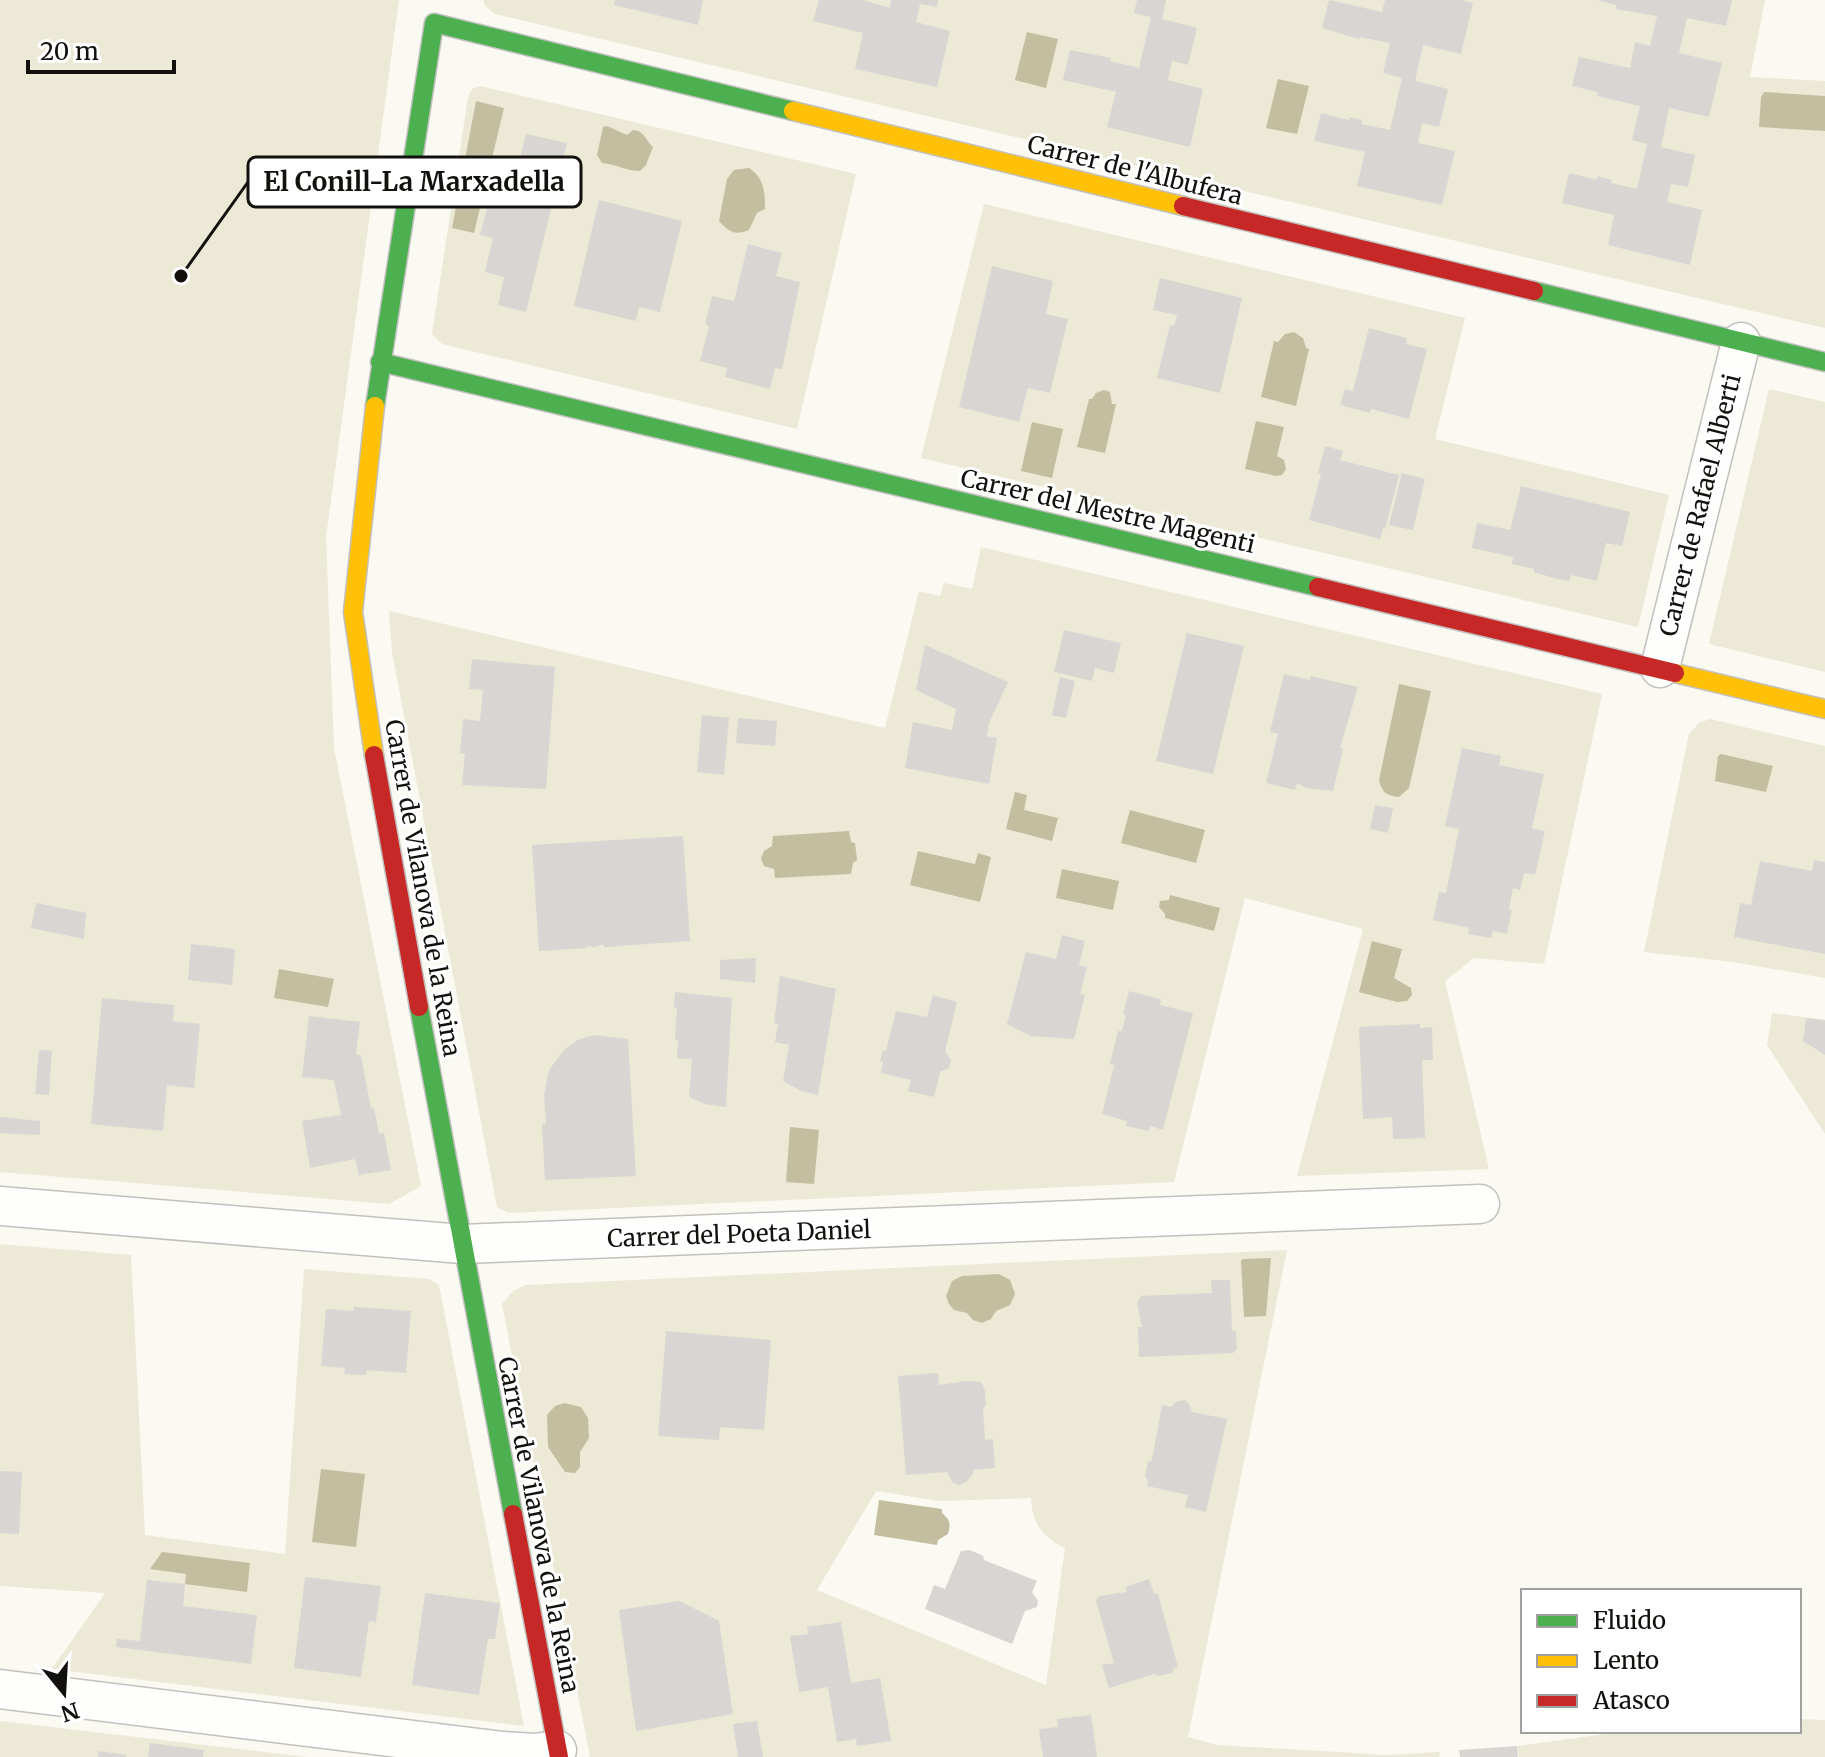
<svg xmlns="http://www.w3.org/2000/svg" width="1825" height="1757" viewBox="0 0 1825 1757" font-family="Merriweather,serif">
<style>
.green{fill:#ece9d6;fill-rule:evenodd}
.water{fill:#c4bea0}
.building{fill:#d7d6d2}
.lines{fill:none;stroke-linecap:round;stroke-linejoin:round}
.street-casing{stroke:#c2c1bd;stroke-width:41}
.fast-casing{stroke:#c2c1bd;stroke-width:21}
.slow-casing{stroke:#c2c1bd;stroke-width:21}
.jam-casing{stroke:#c2c1bd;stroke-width:21}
.street{stroke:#fefefd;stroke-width:38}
.fast{stroke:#4caf50;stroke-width:18}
.slow{stroke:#ffc107;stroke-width:18}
.jam{stroke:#c62828;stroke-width:18}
.labels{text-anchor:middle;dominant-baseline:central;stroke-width:6;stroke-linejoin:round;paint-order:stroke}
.street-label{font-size:24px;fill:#12110d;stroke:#fff}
.leader{fill:none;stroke:#12110d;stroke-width:3}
.callout-dot{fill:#12110d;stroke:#fff;stroke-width:3}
.callout{fill:#fff;stroke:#12110d;stroke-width:3}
.callout-label{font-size:26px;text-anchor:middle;font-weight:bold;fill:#12110d}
</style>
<rect width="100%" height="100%" fill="#faf9f2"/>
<g class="green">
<path d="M0,0h399l-73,537 8,211 87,438 -32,18 -389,-32z"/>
<path d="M483,0h1282l-15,77 75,4v247l-1330,-314 -10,-8z"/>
<path d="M480,86l376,88 -59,255 -355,-85 -10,-10 36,-237 4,-8z"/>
<path d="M984,204l481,114 -30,121 234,56 -31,132 -717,-169z"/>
<path d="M1769,389l56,13v270l-116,-28z"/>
<path d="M981,547l621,147 -58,270 -70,-6 -29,23 44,188 -192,7 66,-247 -118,-31 -71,284 -665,31 -12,-6 -105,-555 -3,-41 496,117 34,-137 21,5 4,-13 28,6z"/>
<path d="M1710,719l115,27v232l-92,-16 -89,-10 45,-218 10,-11z"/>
<path d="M1772,1013l53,7v114l-58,-89z"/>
<path d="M0,1244l131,11 14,280 140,19 19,-285 125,10 10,6 85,441 -472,-57 53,-76 -105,-7z"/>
<path d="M1287,1250l-99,487 29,8 170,10 53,-3 -1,5h-849l-88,-453 11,-13 13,-6zM876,1491l64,10 91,-3c1,25 12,40 34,50l-19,137 -229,-95z"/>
<path d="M1799,1719l26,1v37h-306l-2,-11 112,-15h170z"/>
<path d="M0,1721l307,36h-307z"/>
</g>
<g class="water">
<path d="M1027,32l31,7 -12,49 -31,-8z"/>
<path d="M1278,79l31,7 -12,48 -31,-6z"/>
<path d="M1764,92l61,4v35l-66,-4 2,-30z"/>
<path d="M476,101l28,7 -30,125 -22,-5z"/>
<path d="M607,126l20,9 6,-5c12,1 12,10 20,17l-7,18 -6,6c-13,0 -24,-7 -38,-8l-5,-8 6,-28z"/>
<path d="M749,168c15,10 16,23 16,41l-8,4 -8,17c-14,6 -20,2 -30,-9l8,-42 7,-9z"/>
<path d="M1294,332l9,6 3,10 3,1 -13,57 -35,-9 13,-56 4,1 7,-8z"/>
<path d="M1104,390l6,2 2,12h4l-11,49 -28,-6 12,-48h3l4,-6z"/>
<path d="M1256,421l28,6 -7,29 7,4 2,9 -4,6 -6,1 -31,-7z"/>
<path d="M1032,422l31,7 -11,49 -31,-7z"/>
<path d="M1399,684l32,7 -22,97 -10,9c-13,-1 -17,-5 -20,-17z"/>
<path d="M1721,754l52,12 -7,26 -51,-11 3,-25z"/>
<path d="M1015,792l12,3 -3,15 34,8 -6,23 -46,-12z"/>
<path d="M1130,810l75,20 -9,33 -75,-20z"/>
<path d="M849,831l2,11 4,1 2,17 -4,3 -2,11 -76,4 -1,-9 -10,-3 -3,-7 3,-8 8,-5 1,-10z"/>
<path d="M918,851l57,13 3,-11 13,4 -11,45 -70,-17z"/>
<path d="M1062,869l57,12 -6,29 -57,-12z"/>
<path d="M1170,895l50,13 -6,23 -49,-13v-4l-6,-7 1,-6 9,-1z"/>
<path d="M1372,941l30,8 -8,29 17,10 1,7 -5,6 -10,1 -38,-10z"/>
<path d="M279,969l55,10 -6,28 -54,-9z"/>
<path d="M790,1127l29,3 -5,54 -28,-2z"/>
<path d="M1271,1258l-5,58 -22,1 -3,-56 2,-2z"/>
<path d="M999,1274l11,6 5,14 -5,11 -14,6 -5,8 -9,4 -9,-3 -6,-7 -13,-3 -5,-6 -3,-8 6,-15 10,-5z"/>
<path d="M564,1403l17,4 7,11 1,20 -9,14v15l-5,6 -10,-1 -17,-25 -1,-32 8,-9z"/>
<path d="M321,1469l44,5 -9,73 -44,-5z"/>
<path d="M879,1500l63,9v4c8,7 9,10 6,21l-10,6 -1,5 -63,-10z"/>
<path d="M162,1552l88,11 -3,29 -62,-8 1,-10 -36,-5z"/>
</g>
<g class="building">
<path d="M615,0h88l-5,25 -84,-20z"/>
<path d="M819,0h44l27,8 1,-8h47l-1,7 -17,-3 -4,18 34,9 -13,56 -82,-18 8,-36 -50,-12z"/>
<path d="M1137,0h29l-4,19 35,9 -9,37 -16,-4 -4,19 35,9 -13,58 -83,-20 9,-35 -53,-12 7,-30 41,8 -1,3 29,7 12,-51 -17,-4z"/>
<path d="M1329,0l53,12 3,-12h76l12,3 -12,51 -38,-9 -8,36 33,8 -9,38 -17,-4 -4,20 37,8 -13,54 -85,-19 8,-34 -51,-11 7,-28 28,7 1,-3 12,3 -1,4 29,6 12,-52 -19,-5 7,-30 -30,-6 -1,2 -37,-11z"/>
<path d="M1598,0h134l-6,26 -39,-8 -8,35 43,10 -13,54 -40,-9 -8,39 34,8 -7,32 -17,-3 -4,18 35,8 -12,55 -82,-20 6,-30 -52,-12 7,-30 28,7v-4l15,4 -1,3 26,6 10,-45 -15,-4 8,-34 -43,-10 1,-4 -26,-6 7,-29 51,11 5,-26 15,4 7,-30 -41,-7v-4z"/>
<path d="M526,134l41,9 -41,169 -28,-7 6,-28 -19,-5 8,-34 -13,-3 10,-39 13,3 8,-33 7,1z"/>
<path d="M599,200l83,21 -22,91 -21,-5 -3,14 -62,-15z"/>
<path d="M748,244l34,9 -6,23 24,6 -18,87 -7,-1 -5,21 -45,-12 2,-9 -27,-7 9,-35 -4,-2 7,-28 22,5z"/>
<path d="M992,266l61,15 -7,33 22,5 -18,74 -22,-5 -9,34 -60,-15z"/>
<path d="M1160,278l82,20 -22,95 -63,-15 13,-53 4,1 3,-11 -24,-5z"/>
<path d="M1369,328l38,10 -1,6 21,5 -18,70 -38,-10 -1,4 -30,-8 5,-16 8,2z"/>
<path d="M1325,446l18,5 -3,9 59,15 -14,54 -2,-1 -3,11 -71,-19 12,-46 -3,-1z"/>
<path d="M1402,473l23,6 -12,51 -24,-5z"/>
<path d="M1521,486l109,26 -8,34 -16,-3 -9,38 -26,-6 -2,6 -15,-3 -20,-6v-3l-22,-5 1,-7 -41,-9 5,-25 33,7z"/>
<path d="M1064,630l57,13 -7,30 -19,-5 -3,13 -38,-9z"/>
<path d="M1187,633l57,13 -31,128 -57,-13z"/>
<path d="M925,645l83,37 -19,41 -2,13 10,2 -8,46 -84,-16 8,-46 39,8 4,-21 -40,-19z"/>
<path d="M472,659l83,8 -9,122 -84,-4 3,-31 -5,-1 3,-34 17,2 3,-31 -14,-1z"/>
<path d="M1284,674l26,6v-4l48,11 -18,61 3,1 -10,42 -27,-3 -9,-5 -2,7 -29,-7 12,-49 -8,-2z"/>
<path d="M1060,677l15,4 -9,37 -14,-3z"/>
<path d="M702,715l27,3 -5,57 -27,-3z"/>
<path d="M738,718l39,3 -2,25 -39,-3z"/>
<path d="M1462,748l39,8 -2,9 45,9 -12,54 13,3 -10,44 -11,-2 -4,17 -7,-2 -4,22h3l-5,24 -14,-3 -2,7 -23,-4 1,-6 -36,-8 6,-28 7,1 13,-64 -14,-3z"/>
<path d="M1375,805l18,3 -5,25 -18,-4z"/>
<path d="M683,836l7,105 -86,6 -1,-3 -8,3 -8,-1v2l-48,3 -7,-106z"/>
<path d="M1814,860l11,2v92l-91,-17 6,-34 11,2 9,-44 52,10z"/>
<path d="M36,903l50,10 -2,26 -53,-11z"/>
<path d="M1062,935l23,6 -6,24 8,2 -7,27 5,1 -11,44 -43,-3 -24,-12 19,-72 30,7z"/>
<path d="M191,944l44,5 -3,36 -44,-5z"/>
<path d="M756,958l-1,25 -35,-4v-19z"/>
<path d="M780,976l56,13 -18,106 -17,-4 -18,-10 6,-36 -14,-3 3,-18 -4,-1z"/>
<path d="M1129,991l32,8 -1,6 33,8 -30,117 -13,-4 -1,5 -23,-5 1,-5 -25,-7 12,-49 -4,-1 8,-33h4l4,-16 -3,-1z"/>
<path d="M675,992l57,6 -6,109 -21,-3 -16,-7 3,-38 -15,-1 1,-18 -3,-1v-4l2,-27h-3z"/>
<path d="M933,995l24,7 -12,49 6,9 -2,8 -9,4 -6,25 -26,-6 3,-11 -30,-7 2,-12h-3l3,-11 3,1 10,-40 31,6z"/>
<path d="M102,998l72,7 -1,16 27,3 -6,64 -27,-3 -4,46 -72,-7z"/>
<path d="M309,1016l51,6 -4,32 5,2 10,53 3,-1 5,26 5,-1 7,37 -32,5 -4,-16 -45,9 -8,-47 39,-6 -7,-35 -32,-3z"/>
<path d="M1806,1018l19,2v35l-22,-14z"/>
<path d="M1420,1024v4l12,-1 1,33h-11l3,78 -32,1 -1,-22 -29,2 -4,-92z"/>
<path d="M593,1035l35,4 8,137 -91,4 -3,-56 4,-1 -2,-28 5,-25 16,-21 13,-9z"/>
<path d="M39,1050l13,1 -3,44 -14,-1z"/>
<path d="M0,1117l40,4v14l-40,-2z"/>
<path d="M1211,1280h19l2,50 4,2 1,16 -4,5 -94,4 -1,-30h4l-5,-24 4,-7 71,-3z"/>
<path d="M354,1307l57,4 -5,62 -39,-3 -1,5 -22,-1 1,-6 -24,-2 5,-57 27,2z"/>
<path d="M666,1331l105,9 -7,90 -44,-3 -1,13 -61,-4z"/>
<path d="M938,1373l1,12 27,-4 15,1 4,9 1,14 -3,4 2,31 8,-1 2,29 -22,2v4l-7,8 -7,3 -7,-3 -5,-10 -41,3 -8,-99z"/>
<path d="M1185,1400l5,5 2,7 35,7 -21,93 -21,-5 3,-12 -41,-9 1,-5 -3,-5 3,-14 4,-2 10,-55 9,2 4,-5z"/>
<path d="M0,1471l22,1 -3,62 -19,-1z"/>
<path d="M970,1550l13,6 1,4 53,21 -5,11 6,9 -1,6 -12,4 -13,33 -87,-35 9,-24 11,4 16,-38z"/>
<path d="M305,1577l76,9 -5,36 -7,-1 -8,56 -67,-9z"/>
<path d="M1149,1579l5,14 4,1 20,73 -4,1 -2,5 -14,3 -4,-2 -45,14 -7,-23 12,-2 -18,-62 3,-5 28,-4 -2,-5z"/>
<path d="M147,1580l38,4 -2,22 74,9 -6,49 -135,-17 1,-8 23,2z"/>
<path d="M425,1593l75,10 -5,36h-7l-9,56 -67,-10z"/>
<path d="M679,1601l40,20 14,93 -97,17 -17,-121z"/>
<path d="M841,1622l10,61 29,-5 11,63 -34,5 -1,-7 -19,3 -9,-55 -29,5 -9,-56 18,-2 -1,-7z"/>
<path d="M1091,1715l6,42h-54l-4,-28 19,-2 -1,-8z"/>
<path d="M757,1721l6,36h-25l-5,-33z"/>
<path d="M150,1743l54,7 -1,7h-55z"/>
<path d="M1517,1746l1,11h-58l-1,-7z"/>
<path d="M99,1751l27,4v2h-28z"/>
</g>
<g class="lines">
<defs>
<g id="street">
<path d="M1660,668l81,-326"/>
<path d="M0,1206l462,38 1018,-40"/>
<path d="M0,1689l503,62 32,2 22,-3"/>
</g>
<g id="fast">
<path d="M1534,291l291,71"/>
<path d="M380,362l938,225"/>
<path d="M375,406l59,-383 359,88"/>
<path d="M419,1007l94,507"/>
</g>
<g id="slow">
<path d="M793,111l390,95"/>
<path d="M1675,673l150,36"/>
<path d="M374,755l-21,-143 22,-206"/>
</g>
<g id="jam">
<path d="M1183,206l351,85"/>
<path d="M1318,587l357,86"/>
<path d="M374,755l45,252"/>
<path d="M513,1514l46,243"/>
</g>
</defs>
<use href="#street" class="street-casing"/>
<use href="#fast" class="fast-casing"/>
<use href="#slow" class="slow-casing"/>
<use href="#jam" class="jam-casing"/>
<use href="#street" class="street"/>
<use href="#fast" class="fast"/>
<use href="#slow" class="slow"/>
<use href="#jam" class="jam"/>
</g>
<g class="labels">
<g class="street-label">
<text transform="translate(1135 170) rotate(14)">Carrer de l'Albufera</text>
<text transform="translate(1700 505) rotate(-76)">Carrer de Rafael Alberti</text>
<text transform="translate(1108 511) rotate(13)">Carrer del Mestre Magenti</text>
<text transform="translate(423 888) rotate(80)">Carrer de Vilanova de la Reina</text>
<text transform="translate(739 1234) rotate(-2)">Carrer del Poeta Daniel</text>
<text transform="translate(539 1525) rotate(79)">Carrer de Vilanova de la Reina</text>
</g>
</g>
<path class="leader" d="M181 276L248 182"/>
<circle class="callout-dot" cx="181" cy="276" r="8"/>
<rect class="callout" x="248" y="157" width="333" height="50" rx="8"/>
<g class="callout-label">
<text x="414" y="191">El Conill-La Marxadella</text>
</g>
<rect x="1521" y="1589" width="280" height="144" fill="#ffffff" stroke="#a0a09e" stroke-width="2"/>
<rect x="1537" y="1615" width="40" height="12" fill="#4caf50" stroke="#a0a09e" stroke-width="2"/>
<text x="1593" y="1629" font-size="24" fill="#12110d">Fluido</text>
<rect x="1537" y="1655" width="40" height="12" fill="#ffc107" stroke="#a0a09e" stroke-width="2"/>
<text x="1593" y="1669" font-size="24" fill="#12110d">Lento</text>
<rect x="1537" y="1695" width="40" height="12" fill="#c62828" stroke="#a0a09e" stroke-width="2"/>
<text x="1593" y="1709" font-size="24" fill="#12110d">Atasco</text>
<g transform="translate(64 1693) rotate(162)" stroke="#ffffff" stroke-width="6" paint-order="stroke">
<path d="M0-6L14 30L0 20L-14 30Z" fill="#12110d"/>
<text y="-12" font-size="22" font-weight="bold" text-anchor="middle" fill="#12110d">N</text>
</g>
<path d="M28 60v12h146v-12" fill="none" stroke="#12110d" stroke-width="4"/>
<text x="40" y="60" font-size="24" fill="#12110d" stroke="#ffffff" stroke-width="6" paint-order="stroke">20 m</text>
</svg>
